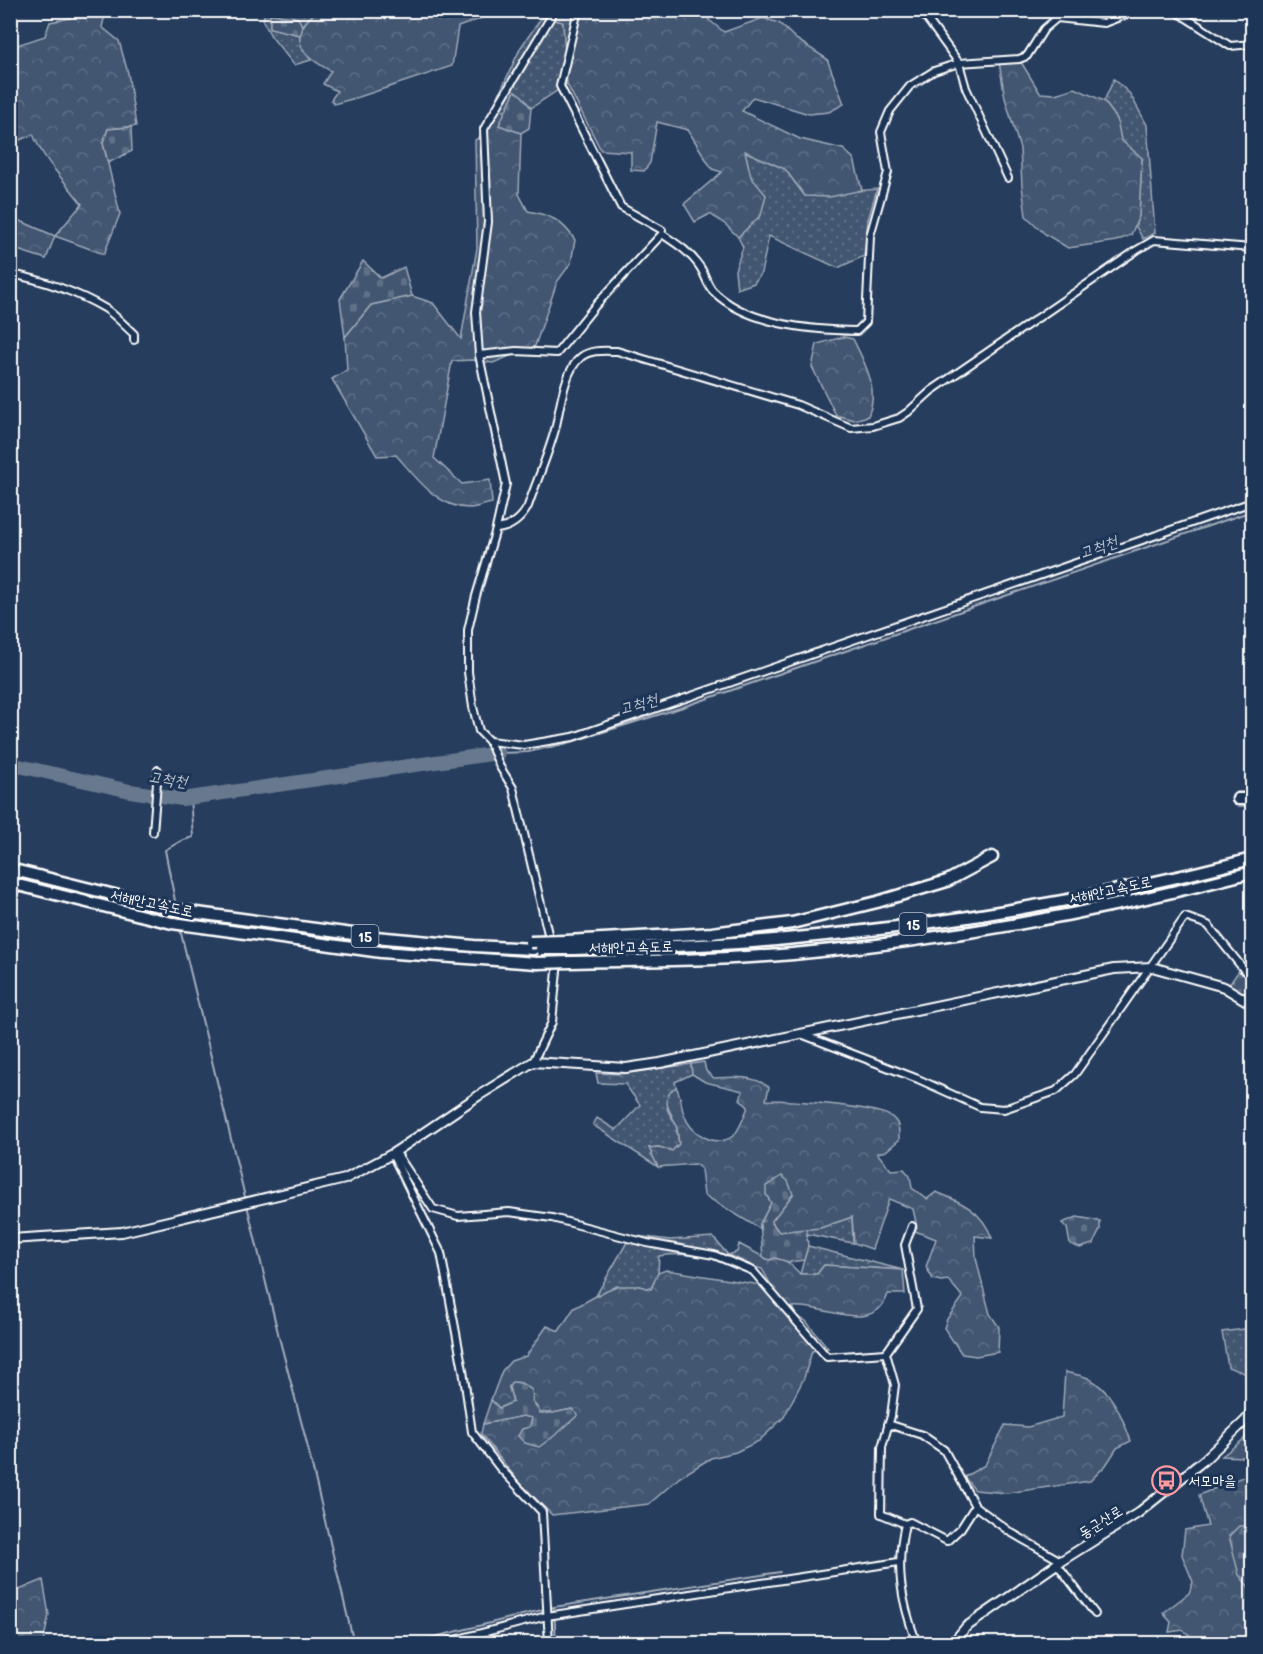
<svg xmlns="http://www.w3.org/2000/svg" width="1263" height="1654" viewBox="0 0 1263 1654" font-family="Mali,'Poor Story',sans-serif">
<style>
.grass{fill:url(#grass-dots);stroke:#a0aab8;stroke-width:1.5}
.forest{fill:url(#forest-crowns);stroke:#a0aab8;stroke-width:1.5}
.cemetery{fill:url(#cemetery-stones);stroke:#a0aab8;stroke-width:1.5}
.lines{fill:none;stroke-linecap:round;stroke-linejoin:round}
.stream{stroke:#a4aebb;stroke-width:2}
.river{stroke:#67788e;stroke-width:14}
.minor-casing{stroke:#fff;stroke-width:10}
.tertiary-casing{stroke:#fff;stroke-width:12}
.motorway-casing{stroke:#fff;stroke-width:15}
.minor{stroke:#1d3557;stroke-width:6}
.tertiary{stroke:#1d3557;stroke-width:8}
.motorway{stroke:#1d3557;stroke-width:10}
.motorway-bridge-casing{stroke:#fff;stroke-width:15;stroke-linecap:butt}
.motorway-bridge{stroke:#1d3557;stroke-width:10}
.labels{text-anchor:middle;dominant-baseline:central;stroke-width:6;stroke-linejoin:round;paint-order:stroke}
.shield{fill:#1d3557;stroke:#bbc2cd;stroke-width:1.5}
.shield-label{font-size:14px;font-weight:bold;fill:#fff}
.street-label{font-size:15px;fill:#fff;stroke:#1d3557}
.poi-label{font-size:15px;fill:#fff;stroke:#1d3557;text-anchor:start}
.water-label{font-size:16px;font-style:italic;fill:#bbc2cc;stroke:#1d3557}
</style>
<defs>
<pattern id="grass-dots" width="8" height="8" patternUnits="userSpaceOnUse" patternTransform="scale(1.5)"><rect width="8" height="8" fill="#425672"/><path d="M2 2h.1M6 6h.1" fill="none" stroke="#5e6f87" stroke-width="1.8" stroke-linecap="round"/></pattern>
<pattern id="forest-crowns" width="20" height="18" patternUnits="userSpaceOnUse" patternTransform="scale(1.5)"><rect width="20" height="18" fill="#425672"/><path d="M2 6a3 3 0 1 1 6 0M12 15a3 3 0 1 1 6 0" fill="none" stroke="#5e6f87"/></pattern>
<pattern id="cemetery-stones" width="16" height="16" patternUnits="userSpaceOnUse" patternTransform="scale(1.5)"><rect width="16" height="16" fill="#425672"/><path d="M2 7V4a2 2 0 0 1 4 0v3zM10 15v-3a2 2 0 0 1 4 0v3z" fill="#5e6f87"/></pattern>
</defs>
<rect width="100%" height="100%" fill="#263d5e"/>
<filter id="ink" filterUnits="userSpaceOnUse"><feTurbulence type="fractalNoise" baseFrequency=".0167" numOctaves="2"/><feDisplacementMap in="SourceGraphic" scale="12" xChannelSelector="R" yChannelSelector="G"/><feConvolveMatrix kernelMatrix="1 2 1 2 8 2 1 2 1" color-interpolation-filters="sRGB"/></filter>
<g filter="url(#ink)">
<g class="grass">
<path d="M265,11h52l-15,15 -4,-8 -28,-4v14l30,7 3,15 8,10 -17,5 -23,-29 -8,-15z"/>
<path d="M542,17l21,5 4,62 -36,24 -9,-12 -7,-5 -9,20 -13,-4 28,-60z"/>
<path d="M1114,79l16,15 17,31 8,108 -12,6 -8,-14 4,-9 3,-58 -22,-18 -3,-21 -13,-18z"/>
<path d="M744,151l41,18 20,27 72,-7 -9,31 -4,36 -26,12 -69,-32 -8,37 -7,10 -17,6 -2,-19 8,-23 -5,-10 23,-22z"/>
<path d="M1238,972l14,6v22l-23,-15z"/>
<path d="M691,1064l1,10 -17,8 1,5 -4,3 -5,19 9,16 3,19 -7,7 -13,-4 -10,1 9,19 -65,-42 4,-7 19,12 24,-25 -15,-21 -27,-1 -2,-10 24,1z"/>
<path d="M852,1217l1,26 -46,-9 -1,-5 14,-1z"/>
<path d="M628,1235l42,5 43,-3 15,18c-23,2 -46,-3 -69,1l-1,17 -7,16 -12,-3 -45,13 32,-55z"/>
<path d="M808,1246l95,24 -79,-5 -7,9h-17z"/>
<path d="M1252,1328v48l-24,-9 -6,-35z"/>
</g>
<g class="forest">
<path d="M71,11h35l-4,16 17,14 9,32 8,53 -28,3 -5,14 17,71 -16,40 -49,-18 -9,23 -35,-11v-31l44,19 27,-32c-17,-23 -39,-44 -49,-70l-17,8 -5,-2v-93l34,-11 5,-14 20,-4z"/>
<path d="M317,11h178l-18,9 -19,7 -6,39 -93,31 -25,7 -3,-4 6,-9 -14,-7 8,-13c-17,-9 -41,-23 -27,-46 3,-6 9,-10 13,-14z"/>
<path d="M534,11h176l-1,9 15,12 39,-14 16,5 17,16 31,20 17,45 -15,8 -20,2 -56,-17 -11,14 58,28 43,10 11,10 8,31 -32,7 -25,-1 -20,-27 -40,-18 6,26 15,18 -5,20 -23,22 -12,-12 -16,-11 -15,8 -11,-18 38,-32 -10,-3 -24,-39 -31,-8 -7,41 -6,8 -13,-1v-18l-30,-2 -34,-66 -4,-62 -21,-5z"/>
<path d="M999,62h22l19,31 15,1 20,-6 29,13 13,18 4,21 21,18 -3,58 -8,19 -15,6 -48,7 -23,-14 -19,-18 -4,-30 -2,-37 -15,-51z"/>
<path d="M493,107l13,4 -7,14 22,8 -2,61 9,17c22,4 34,9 47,29l-4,23 -14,19 -22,64 -42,17 -21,-3 -20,1 -18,97 28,26 28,-4 2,23c-7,1 -16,5 -24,5 -32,-1 -53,-32 -72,-53l-19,1 -45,-77 15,-9 -2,-33 26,-32 41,-9 21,7 28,36 16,-91 -2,-108 4,-2z"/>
<path d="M843,337l10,2c12,24 27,51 15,77l-14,4 -18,-5 -24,-48 5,-23z"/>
<path d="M704,1062l2,9 8,7c19,-1 39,-3 55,9l-3,13c22,0 113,6 127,18 7,6 6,14 6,22l-13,11 -9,2 14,17 13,-1 6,7 2,12 15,11 9,-7c26,10 46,19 56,46l-17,-2 1,22 8,33 6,23 9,13 -1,25 -22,4 -14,-2 -18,-26 3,-9 16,-22 -15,-17 -7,1 -8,-2 -7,-12 10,-28 -21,-8 2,-4 -4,-18 -24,-10 -17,50 -18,-6 -2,-26 -32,11 -41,4 -8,-11 22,-27h-27l5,9 -11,21v5l-56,-34 -3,-26 -6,-5 -37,3 -9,-19 10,-1 13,4 7,-7c-1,-6 -1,-13 -3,-19 -5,-14 -18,-26 0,-38 6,10 4,17 8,27 6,19 31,35 49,22 7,-6 11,-20 15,-29l-8,-8 3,-8 -38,-9 -13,-8 -1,-10z"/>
<path d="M739,1244l30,16c14,-5 22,4 31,14h17l7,-9 79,5 2,24h-17c-14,43 -66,9 -96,13l4,9 10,5 22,27 -16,3 -8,27 -20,39 -25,24 -23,11 -25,6 -31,19 -31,27 -97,11 -34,-34 -37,-47 2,-10 40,-8 10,2 -3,9 47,-12 -5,-6 -19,4h-13l-7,-12 -1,-11 -23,-3 4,15 -14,6 -8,-8 11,-29 9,-10 15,-5 21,-30 12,5 15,-23 33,-18 10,-4h22l12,3 7,-16 8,-3 89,14 16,1 -9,-16c-13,-3 -21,-10 -34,-14l9,-3z"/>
<path d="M1065,1372c7,2 16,3 23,6 25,13 34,39 43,63l-14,7 -11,17 -16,16 -83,12 -32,-3 -11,-13 21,-12 20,-40 23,2 34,-10z"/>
<path d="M1252,1426v40l-8,-9 -22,-1 22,-17z"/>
<path d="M1252,1473v170h-53l-16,-13 -14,2 2,-10 -8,-9 26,-20 4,-11 -11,-27 3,-25 23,-4 -9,-31z"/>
<path d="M43,1580l6,35 -6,28h-32v-55l8,2z"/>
</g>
<g class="cemetery">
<path d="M270,14l28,4c4,7 6,11 2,17l-30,-7z"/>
<path d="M515,91l7,5 9,12 -2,20 -8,5 -22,-8z"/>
<path d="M131,127l1,24 -24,12 -5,-20 5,-14z"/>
<path d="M363,261l18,17 23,-11 8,29 -41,9 -26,32 -5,-38z"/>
<path d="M782,1176l6,5 5,13 -22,28 8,10 27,-3 2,17 -4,14 -15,2 -14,-4 -6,2 -6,-3 -3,-33 11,-21 -5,-9v-8z"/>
<path d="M1077,1217l23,4v9l-7,14 -13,4 -10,-4 -3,-16 -5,-5z"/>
<path d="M512,1382l9,1 11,7 1,11 7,12h13l19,-4 6,6 -20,18 -19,14 -14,-4 -7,-7 4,-7 8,-2 2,-9 -9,-2 -40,8 8,-24 8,8 14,-6 -4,-15z"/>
<path d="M1239,1526h12l1,65 -13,-16 -10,-39z"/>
</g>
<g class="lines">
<g class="stream">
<path d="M498,753l30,-1 40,-9 112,-35 572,-197"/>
<path d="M176,906l-11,-56 16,-9 12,-4 -3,-39"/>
<path d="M180,929l100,412 26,99 48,204"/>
<path d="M554,1607l2,37"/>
<path d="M407,1644l147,-37 226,-35"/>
</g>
<path class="river" d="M10,764l120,27 52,8 316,-46"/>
<defs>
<g id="minor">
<path d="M578,10l-18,76 61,121 41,23"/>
<path d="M918,10l9,9 32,44 60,-4 8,-3 17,-27 13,-11 47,5 34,-13"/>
<path d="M1174,10l56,36 22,-2"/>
<path d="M10,274c31,5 69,19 96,35 10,7 19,17 28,25v6"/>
<path d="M479,355l37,-4 41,2 38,-47 67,-72c15,10 28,18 38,33 5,7 7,18 13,24 34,34 98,39 144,40l9,-9 4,-86 18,-64 -7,-40 9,-21 20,-25 24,-15 25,-8 7,25 42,90"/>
<path d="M496,529c14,-1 26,-10 32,-23 9,-26 21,-53 28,-80 4,-19 9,-57 25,-69 10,-8 24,-6 36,-6l181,54 53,23 22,-2 26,-8 9,-6 23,-21 206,-141 17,-10 98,8"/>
<path d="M489,741l35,4 49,-8 679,-235"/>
<path d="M153,832l5,-62"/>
<path d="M801,1034l117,45 62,28 24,2 52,-18 19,-17 110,-157 23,8 37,46 7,3"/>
<path d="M533,1062l19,-40 5,-51 -44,-183 -13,-21 -11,-26 -10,-10 -6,-24 -5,-35v-42l8,-34 20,-67 10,-45 -27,-129 -3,-43 12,-90 -4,-93 71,-119"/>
<path d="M395,1151l38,58 25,7 51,-4 43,6 95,25 67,12 39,16 74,86 59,-4"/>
<path d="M392,1154l49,99 22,117 9,62 27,35 43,45 7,132"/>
<path d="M912,1226l-7,19 12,64 -31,44 9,32 -4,31 -9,31 -1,67 24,10c-10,43 -4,76 11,117l4,3"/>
<path d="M888,1424l34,11 22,15 31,56 35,26 51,29"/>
<path d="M905,1524l5,-2 37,19 14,-13 14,-22"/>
<path d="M1057,1564l38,50"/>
<path d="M439,1644l108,-28 352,-54"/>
</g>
<g id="tertiary">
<path d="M10,1239l112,-7 223,-53 47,-25 86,-58 55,-34 93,6 34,-5 454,-94 38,-2 72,20 28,17"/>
<path d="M952,1644l14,-17 95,-66 77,-48 66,-53 42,-40 6,-10"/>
</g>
<g id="motorway">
<path d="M1238,799h14"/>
<path d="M10,869l157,39 30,5 178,24 99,9 59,3"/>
<path d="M10,883l162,40 30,4 179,25 156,11"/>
<path d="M566,941l146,-8 80,-10 85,-21 70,-21 45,-24"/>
<path d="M568,949c72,-2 146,-3 218,-10 157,-14 314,-41 466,-80"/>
<path d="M571,962c74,-1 148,-2 222,-8 154,-14 310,-42 459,-82"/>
</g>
</defs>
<use href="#minor" class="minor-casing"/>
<use href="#tertiary" class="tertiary-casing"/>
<use href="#motorway" class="motorway-casing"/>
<use href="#minor" class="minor"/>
<use href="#tertiary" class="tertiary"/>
<use href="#motorway" class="motorway"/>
<defs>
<g id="motorway-bridge">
<path d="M530,942l36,-1"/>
<path d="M541,949h27"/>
<path d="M537,963l34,-1"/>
</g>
</defs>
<use href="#motorway-bridge" class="motorway-bridge-casing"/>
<use href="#motorway-bridge" class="motorway-bridge"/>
</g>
</g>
<defs>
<symbol id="bus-ring" viewBox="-11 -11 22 22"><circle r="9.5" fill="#1d3557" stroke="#ff9aa2" stroke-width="1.5"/><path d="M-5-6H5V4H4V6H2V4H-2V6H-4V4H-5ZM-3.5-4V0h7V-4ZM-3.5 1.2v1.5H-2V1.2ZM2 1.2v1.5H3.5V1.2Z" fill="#ff9aa2"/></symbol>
</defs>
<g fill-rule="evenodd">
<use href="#bus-ring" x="1150" y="1464" width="33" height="33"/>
</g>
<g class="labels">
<g class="shield">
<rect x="899.5" y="913" width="27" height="22" rx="4.5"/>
<rect x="351.5" y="925" width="27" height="22" rx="4.5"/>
</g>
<g class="shield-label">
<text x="913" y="924">15</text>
<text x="365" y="936">15</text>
</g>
<g class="street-label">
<text transform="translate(1110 889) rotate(-12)">서해안고속도로</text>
<text transform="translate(152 902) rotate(12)">서해안고속도로</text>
<text transform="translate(631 946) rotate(-1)">서해안고속도로</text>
<text transform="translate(1100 1521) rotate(-32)">동군산로</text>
</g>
<g class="poi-label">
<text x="1188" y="1480">서모마을</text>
</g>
<g class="water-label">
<text transform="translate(1098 546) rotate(-19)">고척천</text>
<text transform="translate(638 703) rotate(-16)">고척천</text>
<text transform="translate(168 778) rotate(8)">고척천</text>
</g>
</g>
<rect width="1263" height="1654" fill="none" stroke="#1d3557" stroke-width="36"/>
<rect x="18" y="18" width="1227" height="1618" fill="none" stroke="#fff" stroke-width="2" filter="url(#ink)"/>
</svg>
